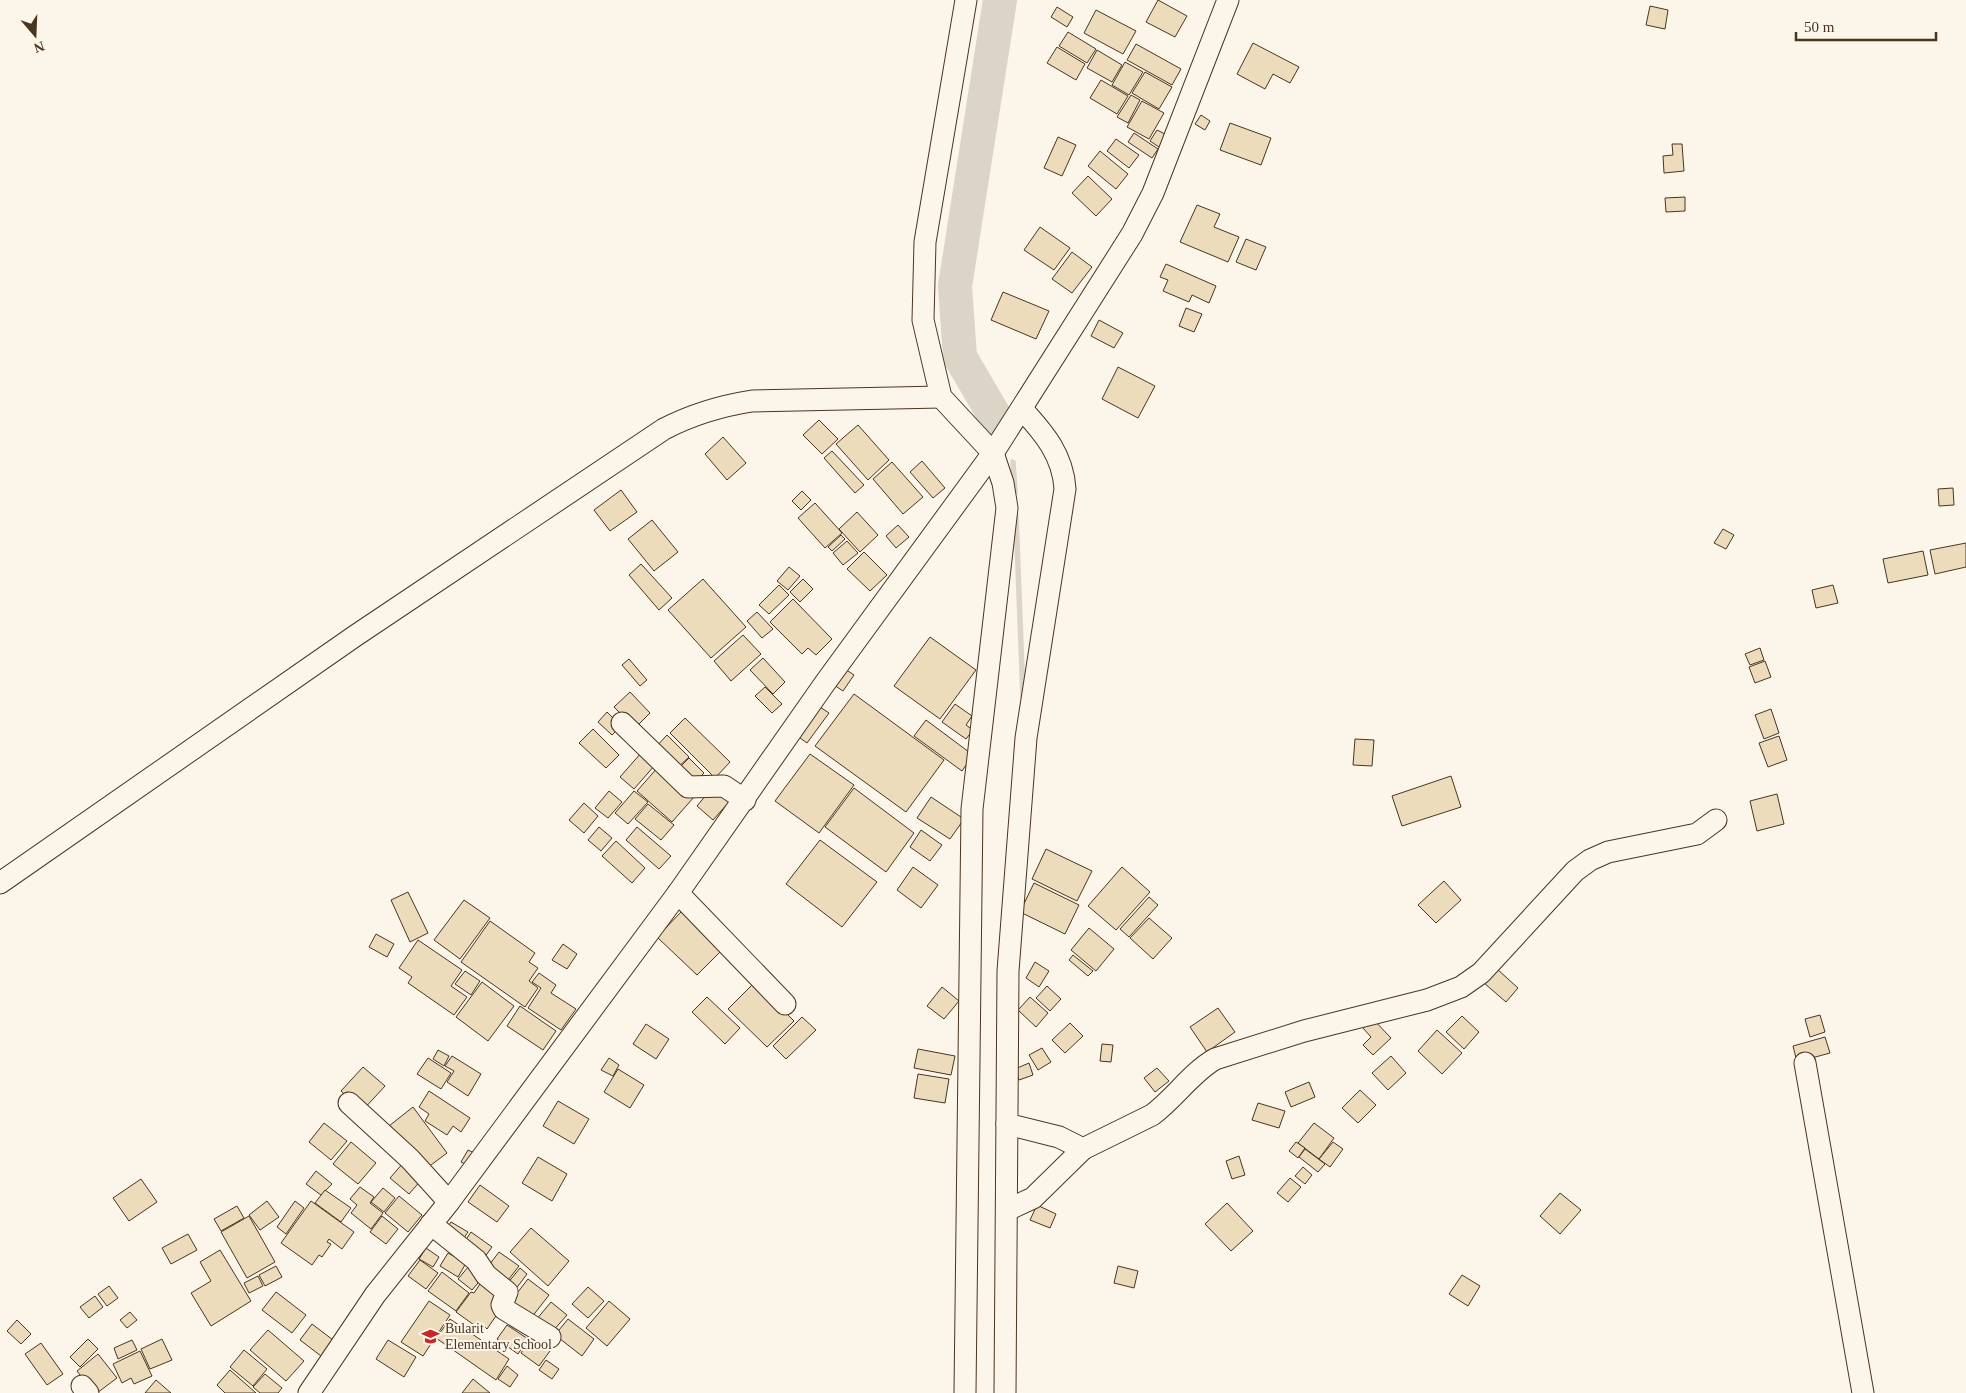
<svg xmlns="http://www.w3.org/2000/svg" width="1966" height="1393" viewBox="0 0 1966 1393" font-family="'Times New Roman',serif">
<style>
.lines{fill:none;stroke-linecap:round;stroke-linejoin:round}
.stream{stroke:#dcd4c6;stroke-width:5.5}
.river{stroke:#dcd4c6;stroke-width:34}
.building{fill:#ecdcbc;stroke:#4a3520}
.minor-casing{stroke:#4a3520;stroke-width:23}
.minor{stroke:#fbf6e9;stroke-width:21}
.labels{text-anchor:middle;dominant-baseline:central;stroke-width:4;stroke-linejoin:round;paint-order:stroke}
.poi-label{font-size:14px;fill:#4a3520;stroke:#fbf6e9;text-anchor:start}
</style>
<rect width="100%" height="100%" fill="#fbf6e9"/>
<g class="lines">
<g class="stream">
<path d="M1013,462l2,30"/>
<path d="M1016,516l7,181"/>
</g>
<path class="river" d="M997,420l-37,-63 -5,-71 45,-286"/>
</g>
<g class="building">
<path d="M1158,0l29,16 -12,21 -29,-15z"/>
<path d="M1650,6l18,4 -3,19 -19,-4z"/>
<path d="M1057,7l16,10 -6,10 -16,-10z"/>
<path d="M1096,10l40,21 -13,23 -39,-21z"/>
<path d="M1068,32l28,17 -9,14 -28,-17z"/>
<path d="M1253,43l46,24 -9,16 -17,-9 -8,15 -28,-15z"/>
<path d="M1136,44l45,25 -9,16 -45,-25z"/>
<path d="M1057,47l28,17 -9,16 -29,-17z"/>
<path d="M1097,50l25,15 -10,17 -25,-14z"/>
<path d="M1125,62l18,10 -14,23 -17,-10z"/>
<path d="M1145,72l27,15 -13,22 -27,-16z"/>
<path d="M1101,80l27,16 -11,18 -27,-16z"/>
<path d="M1131,95l9,5 -12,23 -11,-6z"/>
<path d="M1142,101l22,12 -15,26 -22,-12z"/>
<path d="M1201,115l9,6 -5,9 -10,-6z"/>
<path d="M1230,123l41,15 -10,27 -41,-15z"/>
<path d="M1157,130l12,6 -7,13 -12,-8z"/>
<path d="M1134,133l24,16 -6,9 -24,-16z"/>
<path d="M1058,137l18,8 -14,31 -18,-8z"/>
<path d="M1116,139l23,16 -10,13 -22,-17z"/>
<path d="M1672,144h10l2,27 -20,2 -1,-17 10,-1z"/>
<path d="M1100,151l28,23 -12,15 -28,-23z"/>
<path d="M1088,176l24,23 -16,17 -24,-23z"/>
<path d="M1685,197v14l-19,1 -1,-14z"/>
<path d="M1197,205l23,9 -6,13 25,10 -11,25 -48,-20z"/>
<path d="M1040,227l30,21 -16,22 -30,-20z"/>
<path d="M1246,239l20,8 -10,23 -20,-8z"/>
<path d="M1072,252l20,15 -20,26 -20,-14z"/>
<path d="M1166,264l50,22 -7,17 -17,-8 -3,7 -26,-11 5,-11 -8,-3z"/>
<path d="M1003,292l46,19 -13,28 -45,-19z"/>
<path d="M1186,308l16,6 -8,18 -15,-6z"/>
<path d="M1099,320l24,13 -9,15 -23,-12z"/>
<path d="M1118,367l37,19 -17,32 -36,-19z"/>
<path d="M819,420l19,19 -16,15 -19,-19z"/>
<path d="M858,425l31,35 -21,20 -32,-36z"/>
<path d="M723,437l23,26 -19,17 -22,-26z"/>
<path d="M832,451l32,34 -9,8 -31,-35z"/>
<path d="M922,461l23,27 -12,10 -23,-26z"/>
<path d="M892,462l31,35 -20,17 -30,-35z"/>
<path d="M1953,488l1,17 -15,1 -1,-17z"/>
<path d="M621,490l16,22 -27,19 -16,-21z"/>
<path d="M802,491l9,9 -10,10 -9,-9z"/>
<path d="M815,503l27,30 -17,15 -27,-30z"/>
<path d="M857,512l21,23 -18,17 -21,-23z"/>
<path d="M652,520l26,32 -24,19 -26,-32z"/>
<path d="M898,525l11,12 -13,11 -10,-12z"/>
<path d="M1723,529l11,6 -8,14 -12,-6z"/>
<path d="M841,535l4,4 -13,12 -4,-4z"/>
<path d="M847,541l11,12 -15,12 -10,-12z"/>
<path d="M1966,543v24l-31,7 -5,-24z"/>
<path d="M1923,551l5,24 -40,8 -5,-24z"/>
<path d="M864,552l23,23 -17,16 -23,-22z"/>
<path d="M641,564l31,34 -13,12 -30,-35z"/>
<path d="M789,567l11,9 -12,14 -11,-9z"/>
<path d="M703,579l43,48 -35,31 -43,-48z"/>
<path d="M803,579l10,10 -13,13 -10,-10z"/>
<path d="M779,585l10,10 -20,19 -10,-9z"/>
<path d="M1833,585l5,18 -22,5 -4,-18z"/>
<path d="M793,599l39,40 -16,16 -8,-7 -6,6 -32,-32z"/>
<path d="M757,612l16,17 -11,9 -15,-17z"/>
<path d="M743,635l18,19 -30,27 -17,-20z"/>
<path d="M930,637l46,33 -36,49 -46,-33z"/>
<path d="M1760,648l4,12 -14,5 -5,-11z"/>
<path d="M763,658l22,24 -12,12 -23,-24z"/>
<path d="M629,659l18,21 -7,6 -18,-21z"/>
<path d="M1765,661l6,16 -16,6 -6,-16z"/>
<path d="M845,669l9,6 -11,16 -9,-6z"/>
<path d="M765,687l17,17 -10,9 -17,-17z"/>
<path d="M630,692l20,21 -15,15 -21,-21z"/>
<path d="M854,694l90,66 -38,52 -91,-66z"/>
<path d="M955,704l17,12 -6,9 7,5 -7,9 -24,-17z"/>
<path d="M817,705l12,8 -22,30 -11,-8z"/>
<path d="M1771,709l8,24 -15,6 -9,-24z"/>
<path d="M607,712l14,14 -9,9 -14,-13z"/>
<path d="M685,718l45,44 -15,16 -45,-45z"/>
<path d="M926,720l47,35 -11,16 -48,-35z"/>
<path d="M593,729l26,26 -13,13 -27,-25z"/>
<path d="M667,735l22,22 -13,12 -21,-21z"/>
<path d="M1779,736l8,24 -19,7 -9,-24z"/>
<path d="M1355,739l19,1 -2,26 -19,-1z"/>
<path d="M641,753l14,12 -21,24 -14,-12z"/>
<path d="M810,754l44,31 -35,48 -44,-32z"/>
<path d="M689,758l15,15 -12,12 -15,-15z"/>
<path d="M659,766l35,31 -22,25 -35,-31z"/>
<path d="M1451,776l10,31 -59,19 -10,-30z"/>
<path d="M712,788l17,14 -16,18 -16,-14z"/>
<path d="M854,788l60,45 -28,39 -61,-45z"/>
<path d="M609,791l13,11 -14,16 -13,-10z"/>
<path d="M634,791l14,11 -20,22 -13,-11z"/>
<path d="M1777,794l7,30 -27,7 -7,-30z"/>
<path d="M931,797l33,22 -14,20 -33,-21z"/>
<path d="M584,803l14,13 -14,17 -15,-13z"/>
<path d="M648,804l26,21 -13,15 -26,-21z"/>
<path d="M599,827l13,11 -11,13 -13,-11z"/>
<path d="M637,827l34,29 -12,13 -33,-29z"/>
<path d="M921,830l21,15 -12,16 -20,-14z"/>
<path d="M820,840l57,42 -35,45 -56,-43z"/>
<path d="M616,841l29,27 -13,15 -30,-27z"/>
<path d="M1046,849l46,22 -15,30 -45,-22z"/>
<path d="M913,867l25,18 -17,23 -24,-18z"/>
<path d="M1122,867l28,25 -34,38 -28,-24z"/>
<path d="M1444,881l17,19 -25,23 -18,-18z"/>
<path d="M1034,883l45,22 -14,29 -45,-22z"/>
<path d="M408,892l20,41 -18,9 -19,-42z"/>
<path d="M1149,897l9,8 -29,32 -9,-8z"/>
<path d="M464,900l26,18 -30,41 -26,-19z"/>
<path d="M683,910l40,39 -26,26 -40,-38z"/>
<path d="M1149,918l23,20 -19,21 -23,-21z"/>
<path d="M490,921l45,32 -6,9 9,6 -9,13 9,7 -13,19 -64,-45z"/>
<path d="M1089,928l25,21 -18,22 -25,-21z"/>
<path d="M376,934l18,10 -7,13 -18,-10z"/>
<path d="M418,940l44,30 -11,16 16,11 -13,18 -46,-32 4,-6 -13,-9z"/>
<path d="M563,944l14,10 -10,15 -15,-9z"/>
<path d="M1073,955l20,16 -5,5 -19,-16z"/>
<path d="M1035,962l14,9 -10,16 -13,-9z"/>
<path d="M1497,969l21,19 -12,14 -22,-19z"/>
<path d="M465,971l15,10 -9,14 -16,-11z"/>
<path d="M539,973l17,12 -5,8 25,16 -15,21 -33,-22 13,-20 -9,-6z"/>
<path d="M482,982l32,24 -26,35 -32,-24z"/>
<path d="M755,982l39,39 -27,26 -39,-38z"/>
<path d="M1047,986l14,13 -11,12 -14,-13z"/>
<path d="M942,987l17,14 -15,18 -17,-13z"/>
<path d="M707,997l33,31 -15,16 -33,-32z"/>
<path d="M1030,997l18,16 -12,14 -18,-17z"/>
<path d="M520,1006l36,25 -13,19 -36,-24z"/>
<path d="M1218,1008l17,24 -28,20 -17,-25z"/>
<path d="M1820,1015l5,17 -15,5 -5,-18z"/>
<path d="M1462,1016l17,16 -15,17 -18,-17z"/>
<path d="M802,1017l14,13 -30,29 -13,-13z"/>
<path d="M1371,1017l20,21 -18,17 -10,-10 8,-8 -9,-10z"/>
<path d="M1070,1023l13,13 -18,17 -13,-13z"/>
<path d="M646,1024l23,15 -13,20 -23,-15z"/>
<path d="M1437,1030l25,23 -20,21 -24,-23z"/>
<path d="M1825,1037l5,16 -33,9 -4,-16z"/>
<path d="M1102,1044l11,1 -2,17 -11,-1z"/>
<path d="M1042,1048l9,14 -13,8 -9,-15z"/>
<path d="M918,1049l37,7 -4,19 -37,-7z"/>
<path d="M438,1050l11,6 -5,10 -11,-7z"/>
<path d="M452,1056l29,18 -13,22 -21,-14 7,-11 -9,-5z"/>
<path d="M1391,1056l15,17 -18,17 -16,-17z"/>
<path d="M428,1058l23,15 -10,16 -24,-15z"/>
<path d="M609,1058l10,7 -6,11 -12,-6z"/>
<path d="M1029,1063l4,12 -14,5 -4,-11z"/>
<path d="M363,1067l22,19 -23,25 -21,-20z"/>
<path d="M1157,1068l12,13 -14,11 -11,-14z"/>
<path d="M618,1069l26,16 -14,23 -26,-16z"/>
<path d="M918,1074l31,5 -4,24 -31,-5z"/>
<path d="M1309,1082l6,15 -24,10 -6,-15z"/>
<path d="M1360,1090l16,15 -18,18 -16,-15z"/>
<path d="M429,1091l41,27 -9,14 -8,-6 -6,9 -22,-14 4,-7 -10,-7z"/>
<path d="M558,1101l31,18 -15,25 -31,-18z"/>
<path d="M1258,1103l27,8 -6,17 -27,-8z"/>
<path d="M413,1107l34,46 -24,18 -34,-45z"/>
<path d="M324,1123l23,18 -16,19 -22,-18z"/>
<path d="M1314,1123l20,15 -15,21 -21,-16z"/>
<path d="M351,1142l25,21 -18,21 -25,-20z"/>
<path d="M1296,1142l9,6 -7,10 -9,-7z"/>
<path d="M1333,1142l10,7 -13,18 -11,-8z"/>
<path d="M1305,1149l20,15 -7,8 -19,-15z"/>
<path d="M468,1150l10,5 -7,12 -10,-5z"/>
<path d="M1239,1156l6,19 -13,4 -6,-18z"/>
<path d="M538,1157l29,17 -15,27 -30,-18z"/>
<path d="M404,1162l19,16 -14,16 -19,-16z"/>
<path d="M1303,1167l9,8 -7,9 -10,-8z"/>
<path d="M316,1171l16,13 -11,11 -15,-11z"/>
<path d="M1290,1178l11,9 -13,15 -11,-9z"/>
<path d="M141,1179l16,23 -28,19 -16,-23z"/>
<path d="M480,1185l29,21 -12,16 -29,-20z"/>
<path d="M360,1187l14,10 -4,6 13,10 -12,16 -20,-16 6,-8 -7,-6z"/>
<path d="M383,1188l12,10 -11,14 -13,-10z"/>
<path d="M325,1190l26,18 -10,14 -26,-19z"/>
<path d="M1560,1193l21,17 -21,24 -20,-18z"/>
<path d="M399,1196l23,19 -14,17 -23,-19z"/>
<path d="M267,1201l12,16 -19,13 -11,-15z"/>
<path d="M295,1201l9,7 -18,26 -9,-7z"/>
<path d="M311,1201l43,31 -12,17 -13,-10 -2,3 4,2 -9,13 -3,-2 -7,10 -31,-22z"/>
<path d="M1227,1203l26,28 -22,20 -26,-27z"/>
<path d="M1037,1205l19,9 -6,14 -20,-8z"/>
<path d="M237,1206l7,12 -23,13 -7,-12z"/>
<path d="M249,1216l26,46 -28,16 -26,-46z"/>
<path d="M382,1216l16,13 -12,15 -16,-12z"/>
<path d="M451,1222l17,10 -7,10 -16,-11z"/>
<path d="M531,1228l38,33 -21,25 -38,-34z"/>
<path d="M471,1232l21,15 -8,11 -21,-14z"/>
<path d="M188,1234l9,16 -26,14 -9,-16z"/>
<path d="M426,1248l13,9 -6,10 -14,-8z"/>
<path d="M220,1250l31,51 -40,25 -20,-33 20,-12 -11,-19z"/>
<path d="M499,1252l20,14 -14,18 -19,-15z"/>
<path d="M448,1253l18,10 -8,14 -18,-11z"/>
<path d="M420,1260l18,13 -12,16 -18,-13z"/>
<path d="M276,1266l6,11 -17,9 -6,-11z"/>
<path d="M469,1266l14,11 -11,13 -14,-11z"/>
<path d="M1118,1266l20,5 -4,17 -20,-5z"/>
<path d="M520,1268l7,6 -12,16 -8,-6z"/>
<path d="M442,1272l27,21 -13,18 -28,-20z"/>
<path d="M1462,1275l18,11 -12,20 -19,-12z"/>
<path d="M258,1276l5,10 -14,7 -5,-10z"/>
<path d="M484,1278l21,14 -5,18 -13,19 -3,-3 -3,4 -25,-18 15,-20 3,1z"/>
<path d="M528,1279l21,16 -21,27 -21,-16z"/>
<path d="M109,1286l9,12 -11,8 -9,-12z"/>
<path d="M588,1287l16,14 -16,17 -16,-14z"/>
<path d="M276,1292l30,23 -14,18 -30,-23z"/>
<path d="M95,1296l8,11 -14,11 -9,-11z"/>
<path d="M429,1301l21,14 -27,41 -22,-14z"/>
<path d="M609,1301l21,18 -23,27 -21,-18z"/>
<path d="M551,1302l16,13 -15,17 -16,-12z"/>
<path d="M130,1312l7,8 -10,8 -7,-8z"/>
<path d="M450,1319l59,40 -13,21 -60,-42z"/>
<path d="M568,1319l26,20 -12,17 -27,-21z"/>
<path d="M17,1320l14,14 -10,10 -14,-13z"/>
<path d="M312,1324l25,19 -12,16 -25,-19z"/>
<path d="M507,1325l21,14 -10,15 -21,-15z"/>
<path d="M268,1330l36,31 -18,20 -36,-31z"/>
<path d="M531,1338l19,13 -11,15 -18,-13z"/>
<path d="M88,1339l10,10 -18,18 -10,-10z"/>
<path d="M162,1339l10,21 -22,9 -9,-20z"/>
<path d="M132,1340l5,10 -19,9 -4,-11z"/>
<path d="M388,1340l28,17 -12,20 -28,-18z"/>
<path d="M41,1343l22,31 -16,11 -22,-31z"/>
<path d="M244,1350l23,19 -14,17 -23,-19z"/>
<path d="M140,1351l12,25 -18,8 -3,-6 -9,5 -9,-19z"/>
<path d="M98,1354l19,24 -20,15h-3l-17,-22z"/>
<path d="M546,1360l13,9 -7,10 -13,-9z"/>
<path d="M507,1366l11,9 -8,12 -12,-8z"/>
<path d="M230,1370l26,23h-31l-8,-8z"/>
<path d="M265,1374l17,14 -4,5h-18l-7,-6z"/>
<path d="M473,1379l17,14h-28z"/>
<path d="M156,1380l15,13h-26z"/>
</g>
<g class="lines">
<defs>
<g id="minor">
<path d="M622,723l66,64 36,-1 21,14"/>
<path d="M0,883l355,-247 309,-207c29,-15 56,-23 88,-28l189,-4"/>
<path d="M678,893l107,111"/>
<path d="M1805,1063l58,330"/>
<path d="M349,1103l61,56 39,43"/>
<path d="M1007,1124l52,13 24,12"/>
<path d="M1007,1210l26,-12 50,-49 69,-34c23,-17 39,-42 63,-56l89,-28 123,-31 34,-13 20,-14 94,-102 15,-11 18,-8 89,-18 19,-14"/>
<path d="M431,1224l45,36 10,15 21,17 -5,13 2,4 46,28"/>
<path d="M82,1386l6,7"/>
<path d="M309,1393l66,-98 74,-93 229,-309 147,-210 168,-230 139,-219 21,-41 75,-193"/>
<path d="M965,1393l7,-584 35,-301 -4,-25 -10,-30 -52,-56 -18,-77 2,-78 41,-242"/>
<path d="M1005,1393l3,-422 18,-233 39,-249c-2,-34 -21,-56 -43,-80"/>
</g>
</defs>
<use href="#minor" class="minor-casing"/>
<use href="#minor" class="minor"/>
</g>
<defs>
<symbol id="school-bare" viewBox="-9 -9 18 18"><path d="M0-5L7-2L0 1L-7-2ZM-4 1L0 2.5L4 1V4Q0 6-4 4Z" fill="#c62828" stroke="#fbf6e9" stroke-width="2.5" paint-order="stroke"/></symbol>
</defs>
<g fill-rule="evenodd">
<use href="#school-bare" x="418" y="1324" width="25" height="25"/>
</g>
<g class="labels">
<g class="poi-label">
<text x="445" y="1328">Bularit<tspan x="445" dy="16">Elementary School</tspan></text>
</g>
</g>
<g transform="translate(35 35) rotate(161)" stroke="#fbf6e9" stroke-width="4" paint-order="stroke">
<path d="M0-4L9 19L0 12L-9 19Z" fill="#4a3520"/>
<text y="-8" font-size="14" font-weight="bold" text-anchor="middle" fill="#4a3520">N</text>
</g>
<path d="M1796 32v8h140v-8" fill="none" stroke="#4a3520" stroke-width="2.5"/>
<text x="1804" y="32" font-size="15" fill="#4a3520" stroke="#fbf6e9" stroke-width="4" paint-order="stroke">50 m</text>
</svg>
